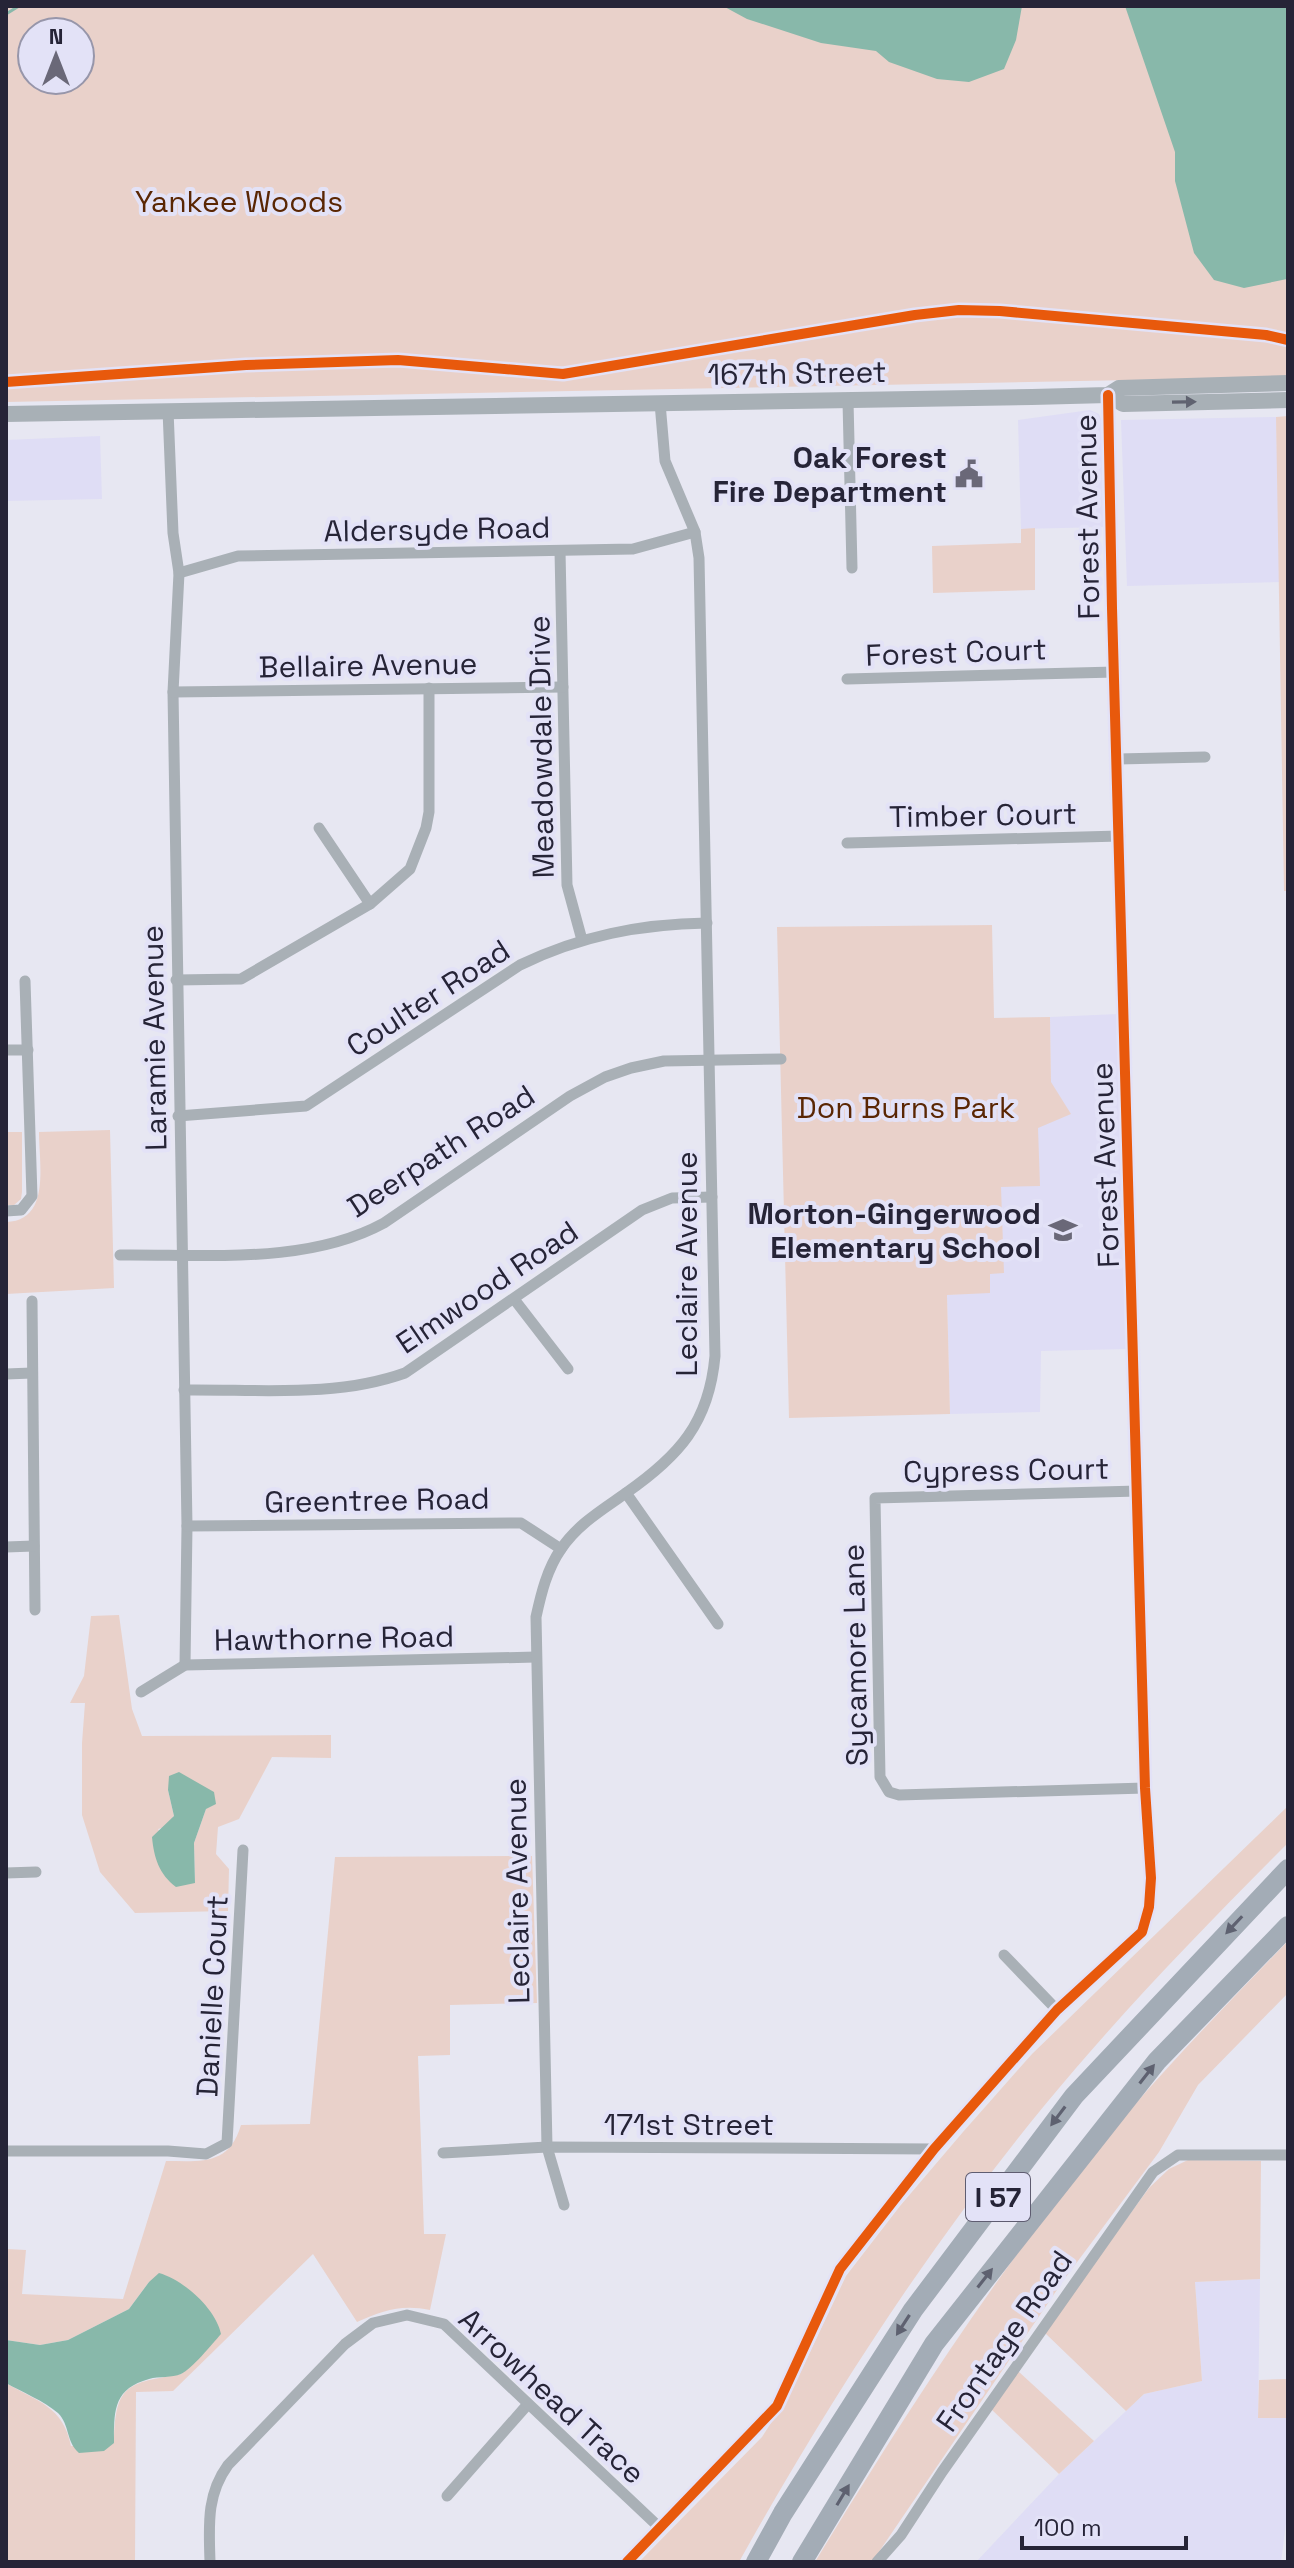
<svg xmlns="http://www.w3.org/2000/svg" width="1294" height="2568" viewBox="0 0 1294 2568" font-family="'Space Grotesk',sans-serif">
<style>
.built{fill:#dfddf5}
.green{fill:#e9d1ca;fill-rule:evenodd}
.water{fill:#88b8aa}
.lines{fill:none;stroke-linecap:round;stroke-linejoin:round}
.stream{stroke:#88b8aa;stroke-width:3}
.minor{stroke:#a9b0b6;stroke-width:11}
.secondary{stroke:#a8b0b6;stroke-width:16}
.motorway{stroke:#a3acb6;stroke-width:20}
.cycleway-casing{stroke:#e3e2f7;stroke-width:15}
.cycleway{stroke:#e8590c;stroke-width:10}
.oneway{fill:#606370}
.oneway2{fill:#5e6170}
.labels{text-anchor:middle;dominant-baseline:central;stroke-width:8;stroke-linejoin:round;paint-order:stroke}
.shield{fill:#e3e2f7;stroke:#5f5d71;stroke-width:2}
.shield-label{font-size:28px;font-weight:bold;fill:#262437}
.park-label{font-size:30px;fill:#5a2603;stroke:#e3e2f7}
.street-label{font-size:30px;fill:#262437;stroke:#e3e2f7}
.poi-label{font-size:30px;font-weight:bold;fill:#262437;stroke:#e3e2f7;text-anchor:end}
</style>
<rect width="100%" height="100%" fill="#e7e7f2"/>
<g class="built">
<path d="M1090,410l9,4 3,7 2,106 -83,2 -3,-109z"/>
<path d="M1276,417l4,165 -153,4 -6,-166z"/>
<path d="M100,436l2,63 -96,2v-61z"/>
<path d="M1118,1014l9,335 -86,2 -1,61 -90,2 -3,-119 43,-3v-19l11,-86 37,-59 13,-46 -1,-65z"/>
<path d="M1260,2279l-2,139h30v90l-7,54h-305l83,-88 85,-80 58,-13 -7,-99z"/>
</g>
<g class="green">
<path d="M6,6h1282v371l-1282,25zM32,32h48v48h-48z"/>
<path d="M1288,416v475h-4l-8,-474z"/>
<path d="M1035,528v62l-102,3 -1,-47 89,-3v-14z"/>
<path d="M992,925l2,93 56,-1 1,65 20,32 -33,14 2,58 -39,1 3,86 -14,1v19l-43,2 3,119 -161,4 -12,-491z"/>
<path d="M110,1130l4,158 -108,6v-72c45,-1 33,-58 33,-90z"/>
<path d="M6,1132h16v60l-1,7 -7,6h-8z"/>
<path d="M119,1615l13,94 10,27 189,-1v23l-59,-1 -33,62 -21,8 -2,27 13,15 -1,42 -93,2 -35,-41 -18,-57v-72l3,-40h-15l14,-27 7,-60zM168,1790l38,19 -12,34 1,40 -37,-54 8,-2 8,-11z"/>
<path d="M1288,1806v37c-73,73 -145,147 -212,225 -130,151 -240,320 -337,494h-100l123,-125 30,-47 54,-114 54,-70 63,-74 69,-78z"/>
<path d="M532,1856l5,147 -87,2v50l-32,1 6,178h22l-16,76c-28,-6 -47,0 -73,12l-44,-68 -140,137 -37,1 -1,170h-129v-179c32,19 57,23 65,63l43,-3c1,-59 13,-60 68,-69l-33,-92 -20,27 -61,31 -28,5 -34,-5v-91l20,1 -4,44 101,5 43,-138c35,0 63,5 75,-36l69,-1 25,-267z"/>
<path d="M1288,1941v52l-90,92 -39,67 -96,129 -191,281h-57c96,-158 196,-312 316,-453 50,-58 104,-113 157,-168z"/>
<path d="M1188,2160l73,1 -1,118 -65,3 7,99 -58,13 -18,17 -82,-79 105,-144 20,-19z"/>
<path d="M1018,2371l76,70 -35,33 -69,-66z"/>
<path d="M1288,2379v39h-30l1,-38z"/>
</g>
<g class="water">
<path d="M723,6h299l-6,34 -12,29 -35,13 -32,-3 -48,-17 -13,-11 -55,-8 -74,-24z"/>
<path d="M1125,6h163l-1,273 -43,9 -30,-8 -20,-27 -19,-72v-29z"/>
<path d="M179,1772l35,20 2,12 -10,5 -12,34 1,40 -19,4c-17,-13 -22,-29 -24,-50l22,-21 -6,-26 1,-14z"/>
<path d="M159,2273c25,7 57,36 62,61 -9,10 -29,35 -40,40 -9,4 -22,2 -32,5 -36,10 -35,32 -35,64l-10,8 -25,2c-13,-11 -9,-28 -21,-40 -14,-12 -36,-21 -52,-30v-43l34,5 28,-5 61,-31 20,-27z"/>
</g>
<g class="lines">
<path class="stream" d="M6,14l13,-8"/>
<g class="minor">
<path d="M848,401l4,167"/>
<path d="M168,410l5,123 6,40 -6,119 14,834 -2,139"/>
<path d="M560,551l7,334 15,55"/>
<path d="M179,573l59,-17 395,-7 62,-17"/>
<path d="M847,679l268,-7"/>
<path d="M173,692l390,-5"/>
<path d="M1118,759l87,-2"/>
<path d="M319,828l51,76"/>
<path d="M847,843l273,-7"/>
<path d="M176,980l65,-1 129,-75 40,-35 16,-41 3,-16v-124"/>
<path d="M6,1050h22"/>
<path d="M178,1116l128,-10 214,-141c60,-29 120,-41 187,-42"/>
<path d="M6,1211l15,-1 11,-14 -7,-215"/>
<path d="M120,1255c86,-1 187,10 264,-32l186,-127 35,-19 26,-9 33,-7 117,-2"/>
<path d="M514,1299l54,70"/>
<path d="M32,1301l3,309"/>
<path d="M6,1374l26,-1"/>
<path d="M184,1390c73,-1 151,8 221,-17l237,-163 30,-12 40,-1"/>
<path d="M1138,1491l-263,7 5,279 9,15 10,3 246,-7"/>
<path d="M626,1493l92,131"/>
<path d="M187,1526l334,-3 40,26"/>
<path d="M6,1547l28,-1"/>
<path d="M141,1692l44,-27 351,-8"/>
<path d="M6,1873l30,-1"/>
<path d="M1004,1955l53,55"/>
<path d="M6,2151h162l38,3 21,-11 16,-293"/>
<path d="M443,2153l104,-6 387,2"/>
<path d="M564,2205l-17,-58 -11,-530c5,-23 11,-48 25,-68 17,-25 41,-39 65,-56 53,-37 83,-70 89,-137l-16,-798 -4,-26 -30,-71 -5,-58"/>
<path d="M447,2496l81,-92"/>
<path d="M210,2562c-1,-36 -4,-67 18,-97l117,-121 28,-21 34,-8 37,9 216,204"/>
<path d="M627,2562l150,-156 63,-137 94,-120 123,-139 85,-78 7,-25 2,-29 -6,-90 -33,-1180 -4,-213"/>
<path d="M877,2562l24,-27 41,-63 211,-300 25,-17h110"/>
</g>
<g class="secondary">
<path d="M1108,395l15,9 165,-4"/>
<path d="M6,414l1026,-17 76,-2 11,-7 169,-5"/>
</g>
<g class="motorway">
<path d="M756,2562l27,-49 130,-203 161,-214 214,-227"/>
<path d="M802,2562l132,-218 223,-283 131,-135"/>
</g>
<defs>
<g id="cycleway">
<path d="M6,382l240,-17 152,-5 165,14 352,-59 44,-5 41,1 266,24 22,5"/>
<path d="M627,2562l150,-156 63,-137 94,-120 123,-139 85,-78 7,-25 2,-29 -6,-90 -33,-1180 -4,-213"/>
</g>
</defs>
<use href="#cycleway" class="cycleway-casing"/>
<use href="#cycleway" class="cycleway"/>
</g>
<defs><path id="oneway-solid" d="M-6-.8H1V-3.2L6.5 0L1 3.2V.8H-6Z" transform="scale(2)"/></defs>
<use class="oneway" href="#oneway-solid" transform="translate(1184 402) rotate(-1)"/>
<g class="oneway2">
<use href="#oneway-solid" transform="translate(1234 1925) rotate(133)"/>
<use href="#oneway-solid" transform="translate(1147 2074) rotate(-52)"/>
<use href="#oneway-solid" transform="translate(1058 2116) rotate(127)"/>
<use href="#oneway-solid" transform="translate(985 2278) rotate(-52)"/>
<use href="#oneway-solid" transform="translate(903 2325) rotate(123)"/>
<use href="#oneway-solid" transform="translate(843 2495) rotate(-59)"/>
</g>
<defs>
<symbol id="civic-bare" viewBox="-9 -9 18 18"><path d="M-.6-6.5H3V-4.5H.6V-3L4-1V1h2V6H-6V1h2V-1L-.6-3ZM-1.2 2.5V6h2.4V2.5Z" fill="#6a6878" stroke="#e3e2f7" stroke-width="2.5" paint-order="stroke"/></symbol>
<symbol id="school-bare" viewBox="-9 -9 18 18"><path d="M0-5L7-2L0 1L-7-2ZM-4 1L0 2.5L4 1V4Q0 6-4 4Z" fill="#6a6878" stroke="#e3e2f7" stroke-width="2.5" paint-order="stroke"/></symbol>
</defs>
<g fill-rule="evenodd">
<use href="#civic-bare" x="949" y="454" width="40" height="40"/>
<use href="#school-bare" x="1043" y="1210" width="40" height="40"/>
</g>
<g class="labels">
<rect class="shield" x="966" y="2173" width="64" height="48" rx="6"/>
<g class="shield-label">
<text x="998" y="2197">I 57</text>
</g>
<g class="park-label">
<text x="239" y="201">Yankee Woods</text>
<text x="906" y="1107">Don Burns Park</text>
</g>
<g class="street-label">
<text transform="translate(797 373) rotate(-1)">167th Street</text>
<text transform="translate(1087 517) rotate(-91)">Forest Avenue</text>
<text transform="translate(437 529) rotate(-1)">Aldersyde Road</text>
<text transform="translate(956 652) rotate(-2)">Forest Court</text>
<text transform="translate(368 665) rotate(-1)">Bellaire Avenue</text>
<text transform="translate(541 747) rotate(-91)">Meadowdale Drive</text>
<text transform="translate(983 815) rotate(-1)">Timber Court</text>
<text transform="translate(428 998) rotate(-33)">Coulter Road</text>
<text transform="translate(154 1038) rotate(-91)">Laramie Avenue</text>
<text transform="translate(441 1151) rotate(-33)">Deerpath Road</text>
<text transform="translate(1105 1165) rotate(-92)">Forest Avenue</text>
<text transform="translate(686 1264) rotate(-90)">Leclaire Avenue</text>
<text transform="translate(487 1287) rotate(-34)">Elmwood Road</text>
<text transform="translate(1006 1470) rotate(-1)">Cypress Court</text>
<text transform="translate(377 1500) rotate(-1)">Greentree Road</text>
<text transform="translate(334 1638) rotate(-1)">Hawthorne Road</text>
<text transform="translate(855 1655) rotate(-91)">Sycamore Lane</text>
<text transform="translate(517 1891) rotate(-91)">Leclaire Avenue</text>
<text transform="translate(212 1996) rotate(-87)">Danielle Court</text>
<text x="689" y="2124">171st Street</text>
<text transform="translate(1004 2341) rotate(-55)">Frontage Road</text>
<text transform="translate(552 2396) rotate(43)">Arrowhead Trace</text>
</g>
<g class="poi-label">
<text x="947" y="457">Oak Forest<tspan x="947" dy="34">Fire Department</tspan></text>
<text x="1041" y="1213">Morton-Gingerwood<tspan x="1041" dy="34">Elementary School</tspan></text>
</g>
</g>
<rect width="1294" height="2568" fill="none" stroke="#262437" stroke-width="16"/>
<g transform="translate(56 56)"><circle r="38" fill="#e3e2f7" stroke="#9796aa" stroke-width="2"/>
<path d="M0-6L14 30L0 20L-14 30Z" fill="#6a6878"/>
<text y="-12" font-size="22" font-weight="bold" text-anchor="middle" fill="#262437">N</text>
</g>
<path d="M1022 2536v12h164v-12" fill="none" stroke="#262437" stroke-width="4"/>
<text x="1034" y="2536" font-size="24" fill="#262437" stroke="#e3e2f7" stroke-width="6" paint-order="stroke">100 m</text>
</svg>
